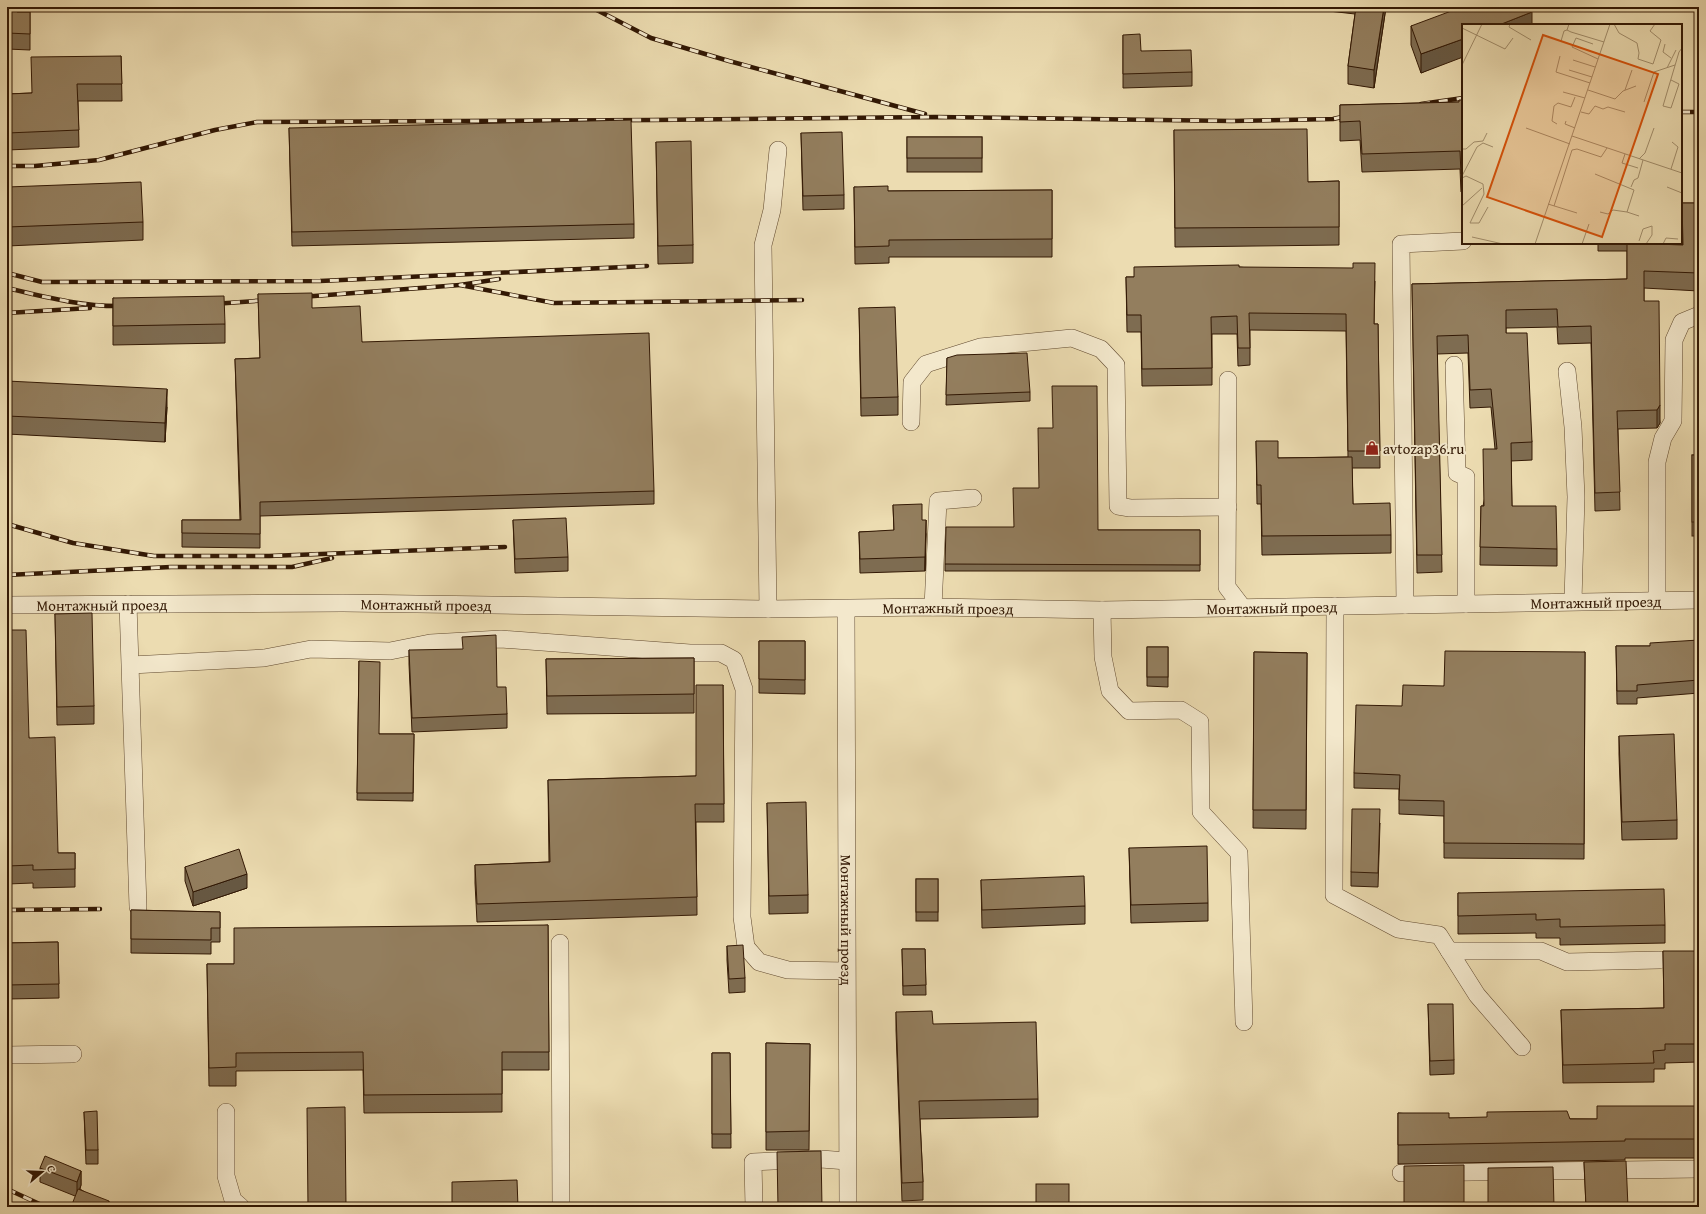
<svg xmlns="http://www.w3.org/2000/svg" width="1706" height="1214" viewBox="0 0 1706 1214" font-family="'Gentium Book Plus',serif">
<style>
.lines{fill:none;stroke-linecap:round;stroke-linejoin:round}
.minor-casing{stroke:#60492f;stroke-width:18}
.minor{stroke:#f3e8cc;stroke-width:17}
.rail-casing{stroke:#321804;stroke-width:4.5}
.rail{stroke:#f3e8cc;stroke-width:3;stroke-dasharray:9;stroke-linecap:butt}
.wall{fill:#7e6c51;stroke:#321804}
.shaded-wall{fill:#675842;stroke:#321804}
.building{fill:#937e5e;stroke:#321804}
.labels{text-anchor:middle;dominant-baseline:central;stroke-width:4;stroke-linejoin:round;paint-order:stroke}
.poi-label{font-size:15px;fill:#321804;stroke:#f3e8cc;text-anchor:start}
.street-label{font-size:15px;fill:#321804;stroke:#f3e8cc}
.inset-road{fill:none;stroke:#a28e6c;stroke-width:1}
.view{fill:#d6520b;fill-opacity:0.15;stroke:#d6520b;stroke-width:2}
.inset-edge{fill:none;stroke:#321804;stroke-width:2}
</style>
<rect width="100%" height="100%" fill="#ecdcb1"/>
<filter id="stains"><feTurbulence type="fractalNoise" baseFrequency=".005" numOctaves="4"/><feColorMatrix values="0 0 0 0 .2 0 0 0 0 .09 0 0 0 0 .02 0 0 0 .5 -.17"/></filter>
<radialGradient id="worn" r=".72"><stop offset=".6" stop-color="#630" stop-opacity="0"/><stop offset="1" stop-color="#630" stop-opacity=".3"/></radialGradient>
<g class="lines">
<defs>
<g id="minor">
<path d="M1454,365l3,108 9,4v127"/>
<path d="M1567,371l6,56 3,70 -3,104"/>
<path d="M1228,380l-1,207 16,21"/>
<path d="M911,422l1,-40 14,-18 54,-17 92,-9 29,11 15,16 2,141 12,2 98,-1"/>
<path d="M1657,599v-137l6,-24 10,-17 1,-81 8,-18 17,-7"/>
<path d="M128,604l10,303"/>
<path id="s1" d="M7,605l336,-2 425,6 165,-2 169,3 597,-10"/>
<path d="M1405,605l-4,-361 62,-3"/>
<path d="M1335,606l-1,289 64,34 41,6 38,60 45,52"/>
<path d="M933,607l5,-106 35,-3"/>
<path d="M768,609l-5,-364 9,-35 6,-60"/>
<path id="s2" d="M846,609l2,598"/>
<path d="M1102,610l1,47 7,34 19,20 52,-1 19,12 1,90 38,41 5,169"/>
<path d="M131,665l133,-7 47,-9 79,2 40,-8 71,-4 189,14h31l13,7 10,29 -2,228 4,30 13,15 29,8 58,1"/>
<path d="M560,943l1,264"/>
<path d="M1449,951h92l26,11 92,-2"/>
<path d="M7,1055l66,-1"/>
<path d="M226,1112v64l7,24 8,7"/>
<path d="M1401,1173l298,-4"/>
<path d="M754,1207l-1,-45 68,-3 26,2"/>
</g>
</defs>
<use href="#minor" class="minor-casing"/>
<use href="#minor" class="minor"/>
<defs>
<g id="rail">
<path d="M591,7l60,31 78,23 196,53"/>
<path d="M1421,104l42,-6"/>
<path d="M1681,112h18"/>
<path d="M7,166h28l64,-6 116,-30 42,-8 396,-2 282,-3 297,4 101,-2 18,-4"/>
<path d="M7,273l35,9 278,-1 327,-15"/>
<path d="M499,279l-39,6 94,18 248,-3"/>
<path d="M7,288c38,9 77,19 116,18"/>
<path d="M301,297l159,-12"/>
<path d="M213,304l56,-4"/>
<path d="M7,313l83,-5"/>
<path d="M7,524l66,19 81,13h115l236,-9"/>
<path d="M7,575l164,-8h121l40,-9"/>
<path d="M7,910l93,-1"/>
<path d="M7,1189l39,18"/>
</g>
</defs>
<use href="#rail" class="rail-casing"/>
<use href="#rail" class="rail"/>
</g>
<g class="wall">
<path d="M7,7l12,5h11v38l-23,-1z"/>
<path d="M1320,7h66l-12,81 -26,-4v-18l7,-52 -35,-4z"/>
<path d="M1532,25l-111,48 -10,-28v-19z"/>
<path d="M1123,35l18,16 51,21v14l-69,2z"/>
<path d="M121,56l1,45h-44l1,46 -72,3v-56l24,-1z"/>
<path d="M1463,100v92h-2l-1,-23 -98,3 -2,-32 -20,1v-36l119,-3z"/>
<path d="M289,128l345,96v14l-342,8z"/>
<path d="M1174,130l134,52 31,-1v64l-164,2z"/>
<path d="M801,133l43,62v14l-41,1z"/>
<rect x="907" y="137" width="75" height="35"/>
<path d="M656,142l37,103v18l-35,1z"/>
<path d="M7,187l136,35v18l-136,6z"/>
<path d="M854,187l34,4 164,-1v67h-163v6l-34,1z"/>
<path d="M1682,203h17v88l-55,-3v13l16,122 -3,5 -39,1 2,81 -25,1 -4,-168 -33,1 -1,-17 -51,1v5l26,109v18l-21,1 1,45 45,43v17l-77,-1 1,-59h2l12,-57 -4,-42 -21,1 -2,-55 -31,1 5,218 -25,1 -5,-289 215,-5v-28h-29v-8h42l43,2z"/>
<path d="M1239,267l136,14 -1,43h4l2,144h-28l1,36 38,31v18l-129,2 -1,-51h-4l-1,-63 22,17 70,-1 -2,-126 -96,-1v35l-12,1 -1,-32h-25v51l-70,1 -1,-54h-14l-1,-55h8z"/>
<path d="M258,294l54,14 50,34 292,149v13l-394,12v32l-78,-1v-27h58l-5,-161 25,-1z"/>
<path d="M113,298l112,26v19l-112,2z"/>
<path d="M859,308l39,89v18l-37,1z"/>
<path d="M947,358l83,34v9l-84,4z"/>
<path d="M7,381l160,26 -2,35 -158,-8z"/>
<rect x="1692" y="455" width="7" height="81"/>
<path d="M893,505l29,15 4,14 -1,37 -65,2 -1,-41 35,-1z"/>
<path d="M513,520l55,37v14l-53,2z"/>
<path d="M1014,527l84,3h102v41h-255v-7z"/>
<path d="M55,614l39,92v18l-37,1z"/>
<path d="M7,630l22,108 29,115h17v34l-42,1v-5l-26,1z"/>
<path d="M1699,640v53l-62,5v6h-20l-1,-58h34z"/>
<path d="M759,641h46v53l-46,-1z"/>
<path d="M1147,647h21v40l-21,-1z"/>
<path d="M409,650l88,37 10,27v14l-95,4 -3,-68z"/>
<path d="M1254,652l53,1 -1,176 -53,-1z"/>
<path d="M1585,652l-1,207 -140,-1v-42l-45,-2v-25l-45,-1v-15l48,-67 42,-20z"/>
<path d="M694,658v55l-147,1 -1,-55z"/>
<path d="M359,661l20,73h35l-1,67 -56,-1z"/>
<path d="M723,685l1,137h-28l1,93 -220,7 -2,-39v-18l74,-3 -1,-82 148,-4z"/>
<path d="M1619,736l58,84v19l-55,1 -3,-86z"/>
<path d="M767,803l41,92v18l-39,1z"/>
<path d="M1380,823l-2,64 -27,-1v-14z"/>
<path d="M1129,848l79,55v18l-77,2z"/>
<path d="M185,867l62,21 -54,18 -8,-25z"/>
<rect x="916" y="879" width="22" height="42"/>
<path d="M981,880l104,26v18l-103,4z"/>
<path d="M1458,893l207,32v18l-105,2v-7h-24v-5l-78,1z"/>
<path d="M131,910l89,2v30h-9v12l-80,-1z"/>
<path d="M548,925l1,145h-47v42l-138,1 -1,-43 -127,1v15h-27l-2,-122h27z"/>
<path d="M58,942l1,56 -52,1v-56z"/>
<path d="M727,946l18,32v14l-16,1 -2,-33z"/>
<path d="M902,949h23l1,46h-23z"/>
<path d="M1663,951l35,93v18l-33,1v6h-11v13l-91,1 -2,-73 103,-2z"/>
<path d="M1428,1004l26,56v14l-24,1z"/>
<path d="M896,1012l37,12 105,75v18l-118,2 3,63v18l-21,1 -6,-171z"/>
<path d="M766,1043l44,1 -1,106h-43z"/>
<path d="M712,1053h18l1,95h-19z"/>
<path d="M1699,1106v52h-74v2l-227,4v-51l51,5 148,1z"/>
<path d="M84,1112l14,38v14h-12z"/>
<path d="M1584,1162l44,45h-42z"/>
<path d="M40,1168l41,3v14l-1,4 29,18 -34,-11 -35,-14z"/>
</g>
<g class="shaded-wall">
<path d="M17,7h2l-2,21z"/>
<path d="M1384,7h2l-12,81v-18z"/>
<path d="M1532,12v13h-33z"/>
<path d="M1463,39v18l-42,16v-19z"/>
<path d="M167,389v18l-2,35v-19z"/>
<path d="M1660,405v18l-3,5v-18z"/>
<path d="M926,520v14l-1,37v-14z"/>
<path d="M247,874v14l-54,18v-14z"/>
<path d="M81,1171v14l-4,11v-14z"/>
<path d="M109,1201v6h-3z"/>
</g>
<g class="building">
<path d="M7,7h10v5h13v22l-23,-1z"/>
<path d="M1356,7h28l-10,63 -26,-4z"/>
<path d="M1462,7h68l2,5 -33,13h-36v14l-42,15 -10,-28z"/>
<path d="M1140,34l1,17 50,-1 1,22 -69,2v-39z"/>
<path d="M121,56l1,28h-45l2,46 -72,3v-39l25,-1 -1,-36z"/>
<path d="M1459,100h4v74h-2l-1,-23 -98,3 -2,-33 -20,1v-17l119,-3z"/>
<path d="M631,120l3,104 -342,8 -3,-104z"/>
<path d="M1307,129l1,53 31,-1v46l-164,1 -1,-98z"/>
<path d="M842,132l2,63 -41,1 -2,-63z"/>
<rect x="907" y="137" width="75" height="21"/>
<path d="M691,141l2,104 -35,1 -2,-104z"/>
<path d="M141,182l2,40 -136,5v-40z"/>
<path d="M888,186v5l164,-1v49l-163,1v6l-34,1 -1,-60z"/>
<path d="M1682,203h17v70l-55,-2v30h15l1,104 -3,5 -40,1 3,81 -25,1 -4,-167 -33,1 -1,-18 -51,1v23h21l5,109 -21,1 1,63h44l1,43 -77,-2 1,-41h3l-1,-57h14l-6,-60 -21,1 -2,-55 -31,1 5,219h-25l-5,-271 215,-5v-36l56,2z"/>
<path d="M1353,263h22l-1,61h4l2,127h-32l-2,-137 -97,-1 1,35h-12l-1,-32 -26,1 1,51 -70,1 -1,-54h-14l-1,-38h8v-10l105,-2v2l114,1z"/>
<path d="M312,293v15l48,-2 2,36 287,-9 5,158 -394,11v32l-78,-1v-13h59l-6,-161 25,-1 -2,-64z"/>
<path d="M224,296l1,28 -112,2v-28z"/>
<path d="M895,307l3,90 -37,1 -2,-90z"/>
<path d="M1027,353l3,39 -84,3 1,-37 10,-3z"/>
<path d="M7,381l160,8 -2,34 -158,-7z"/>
<path d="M1052,386h45l1,144h102v35l-255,-1 1,-37h68l-1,-39h26l-1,-60h15z"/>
<path d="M1256,441h22v17l74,-1 1,47 37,-1 1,32 -129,1 -1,-51h-4z"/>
<rect x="1692" y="455" width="7" height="67"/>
<path d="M922,504v16h4l-1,37 -65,2 -1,-27 35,-2 -1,-25z"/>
<path d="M566,518l2,39 -53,2 -2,-39z"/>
<path d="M92,613l2,93 -37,1 -2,-93z"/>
<path d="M7,630h19l3,108 26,-1 3,116h17v16l-42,1v-5l-26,1z"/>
<path d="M496,635l1,52h9l1,27 -95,4 -3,-68 54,-1 -1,-12z"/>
<path d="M1699,640v40l-62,5v6h-20l-1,-45h34v-3z"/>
<path d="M759,641h46v39l-46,-1z"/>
<rect x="1147" y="647" width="21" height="30"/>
<path d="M1445,651l140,1 -1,192 -140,-1v-42l-45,-1 1,-25 -46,-2 2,-68 46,1 1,-21 41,1z"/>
<path d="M1254,652l53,1 -1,157h-53z"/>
<path d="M694,658v36l-147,2 -1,-37z"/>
<path d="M359,661l21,1 -1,72h35l-1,59h-56z"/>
<path d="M696,685h27l1,119h-29l2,93 -220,7 -2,-39 75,-3 -2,-82 148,-4z"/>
<path d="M1674,734l3,86 -55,2 -3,-86z"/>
<path d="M806,802l2,93 -39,1 -2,-93z"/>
<path d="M1352,809h28l-2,64 -27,-1z"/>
<path d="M1207,846l1,57 -77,2 -2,-57z"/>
<path d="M239,849l8,25 -54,18 -8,-25z"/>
<path d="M1084,876l1,30 -103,4 -1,-30z"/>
<rect x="916" y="879" width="22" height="33"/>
<path d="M1664,889l1,36 -105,2v-8l-24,1v-6l-78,2v-23z"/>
<path d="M131,910l89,2v16h-9v12l-80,-1z"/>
<path d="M548,925l1,127h-47v42l-138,1 -1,-43 -127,1v14l-27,1 -2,-104h27v-36z"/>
<path d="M58,942l1,42 -52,1v-42z"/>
<path d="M743,945l2,33 -16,1 -2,-33z"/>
<path d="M902,949h23l1,36 -23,1z"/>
<path d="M1663,951h33l2,93h-33v6l-12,1 1,12 -91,2 -2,-55 103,-2z"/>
<path d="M1428,1004h25l1,56 -24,1z"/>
<path d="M932,1011l1,13 103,-2 2,77 -119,2 4,81 -21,1 -6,-171z"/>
<path d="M766,1043l44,1 -1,87 -43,1z"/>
<path d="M712,1053h18l1,81h-19z"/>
<path d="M1597,1106h102v33h-74v2l-227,4v-32h51v5l38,-1v-5l80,-1 3,8h27z"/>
<path d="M345,1107l1,100h-38l-1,-99z"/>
<path d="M97,1111l1,39h-12l-2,-38z"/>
<path d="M821,1151l1,56h-44l-1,-55z"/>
<path d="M45,1156l36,15 -4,11 -37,-14z"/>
<path d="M1626,1161l2,46h-42l-2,-45z"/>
<path d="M1464,1165v42h-60v-41z"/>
<path d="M1553,1167l1,40h-66v-39z"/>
<path d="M517,1180l1,27h-66v-25z"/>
<rect x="1036" y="1184" width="33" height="23"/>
<path d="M78,1189l31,12 -3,6h-35z"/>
</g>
<defs>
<symbol id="shop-bare" viewBox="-9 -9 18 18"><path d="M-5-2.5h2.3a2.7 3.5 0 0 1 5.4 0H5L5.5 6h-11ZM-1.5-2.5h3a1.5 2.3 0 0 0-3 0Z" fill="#8f2418" stroke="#f3e8cc" stroke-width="2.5" paint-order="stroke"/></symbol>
</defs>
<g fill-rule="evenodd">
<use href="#shop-bare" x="1362" y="438" width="20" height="20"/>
</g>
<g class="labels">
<g class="poi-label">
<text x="1383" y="448">avtozap36.ru</text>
</g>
<g class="street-label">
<text stroke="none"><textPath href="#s1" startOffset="1589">Монтажный проезд</textPath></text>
<text stroke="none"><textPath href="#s1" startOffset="95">Монтажный проезд</textPath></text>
<text stroke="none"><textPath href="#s1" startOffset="419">Монтажный проезд</textPath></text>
<text stroke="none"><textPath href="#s1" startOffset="941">Монтажный проезд</textPath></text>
<text stroke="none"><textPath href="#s1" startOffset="1265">Монтажный проезд</textPath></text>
<text stroke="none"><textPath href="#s2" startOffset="311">Монтажный проезд</textPath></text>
</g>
</g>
<g transform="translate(1462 24)">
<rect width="220" height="220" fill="#ecdcb1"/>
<path class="inset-road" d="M48,0l-1,3 22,13M107,0l-2,6 4,2 33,10M152,0l5,9 18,10 2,10 -1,6 15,5 8,-24 -11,-9 5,-7M0,4l43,21 8,-11M99,17l3,-10 3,-1M131,20l-17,-6 -4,9 26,12M203,20l-2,8 8,6M98,32l-4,16 34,11M111,36l22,7M0,41l20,-41M205,44l9,-18M107,46l23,7M209,56l8,4 -8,24 -8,-2 16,-54 3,-4M126,66l27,9 8,-8 13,-5M163,66l7,-20M101,68l22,6M182,78l10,-30 21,-7M119,88l8,2 6,-8 8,3 5,-2 17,5M104,97l-1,3 10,4M95,100l-5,-3 2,-15 4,-3 13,4 4,-10M64,104l44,16M110,112l110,37M0,125h4l8,-7 9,-1 4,-8M163,130l-3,9 16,5M177,135l6,-6 9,-25M209,145l7,-22 -6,-5M133,150l39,16 -7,22 -14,-2 -5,4 -8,-2M0,152l15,-29 6,-4 10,4M0,154l4,-2 17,8 1,10 -14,29h9l9,-16M169,163l3,-7 4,-2 5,-18M205,163l15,6M86,180l29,9M0,182l20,-18M92,182l18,-56 5,-1 24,8 6,-9M165,188l12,4M10,213l31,7M177,217l4,-12 9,-3v9l-6,9M73,220l75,-220M120,220l7,-20M201,220l3,-6 12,1"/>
<path class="view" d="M81,11l115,39 -56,163 -115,-40z"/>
<rect width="220" height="220" class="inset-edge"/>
</g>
<rect width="1706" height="1214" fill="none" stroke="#ecdcb1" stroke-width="24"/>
<rect x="8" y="8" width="1690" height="1198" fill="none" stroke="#321804" stroke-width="2"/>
<rect x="12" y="12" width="1682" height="1190" fill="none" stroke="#321804"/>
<g transform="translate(42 1172) rotate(71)" stroke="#f3e8cc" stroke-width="3" paint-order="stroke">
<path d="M0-3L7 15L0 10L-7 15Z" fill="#321804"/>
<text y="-6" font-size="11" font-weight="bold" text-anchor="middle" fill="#321804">С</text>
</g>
<rect width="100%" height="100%" filter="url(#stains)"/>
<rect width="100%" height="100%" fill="url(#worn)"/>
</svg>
